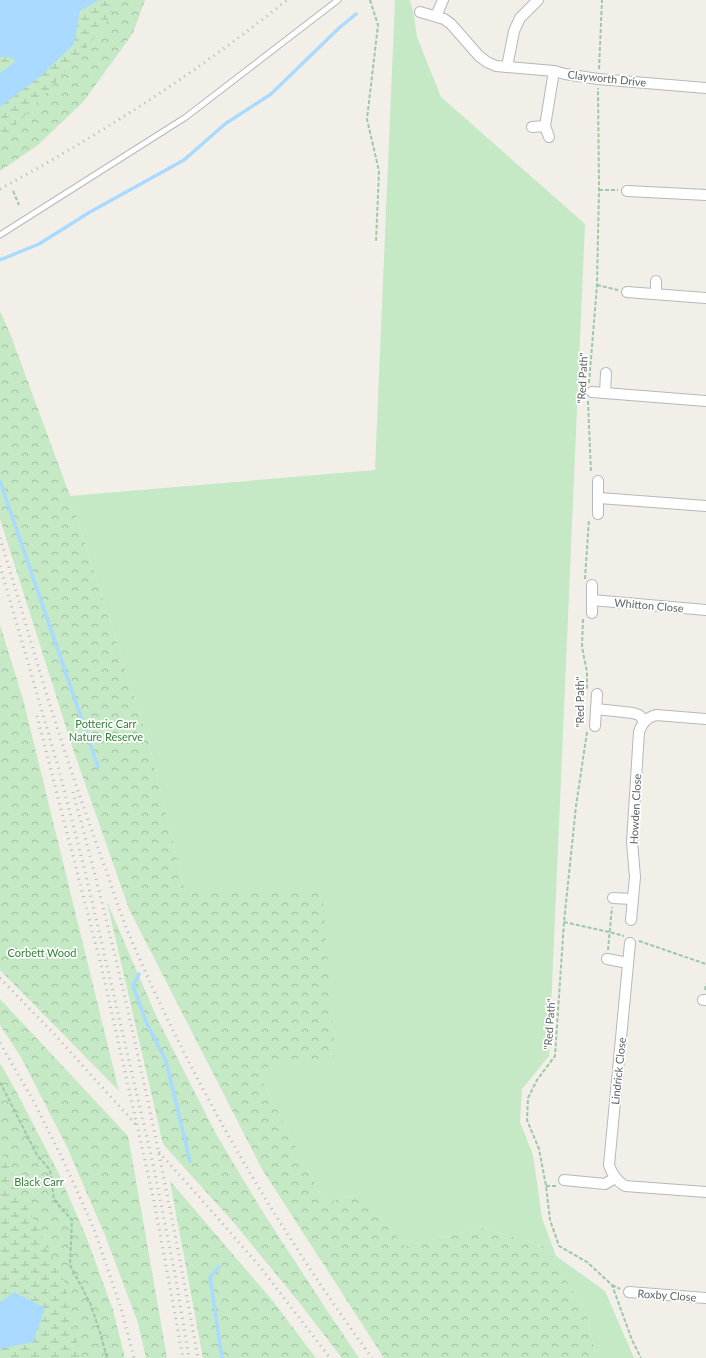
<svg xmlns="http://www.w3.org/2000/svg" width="706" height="1358" viewBox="0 0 706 1358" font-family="Lato,sans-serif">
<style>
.grass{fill:#c5e8c5}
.forest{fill:url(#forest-crowns)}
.wetland{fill:url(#wetland-marsh)}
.water{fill:#aadaff}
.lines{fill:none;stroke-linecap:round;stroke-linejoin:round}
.stream{stroke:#aadaff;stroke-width:3.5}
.service-casing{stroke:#b5b8bc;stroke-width:7}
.minor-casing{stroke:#b5b8bc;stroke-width:12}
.path{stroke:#9cc7a9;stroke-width:2;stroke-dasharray:4 2;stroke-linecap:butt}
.service{stroke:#fff;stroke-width:5}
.minor{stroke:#fff;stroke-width:10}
.rail{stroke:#b6b7b8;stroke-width:3;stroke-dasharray:1 5;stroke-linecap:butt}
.labels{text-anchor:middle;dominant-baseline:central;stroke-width:3.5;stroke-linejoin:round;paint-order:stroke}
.street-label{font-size:11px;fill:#5f6368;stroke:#fff}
.park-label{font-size:11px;fill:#348238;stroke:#fff}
</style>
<defs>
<pattern id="forest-crowns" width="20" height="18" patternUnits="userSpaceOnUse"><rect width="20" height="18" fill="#c5e8c5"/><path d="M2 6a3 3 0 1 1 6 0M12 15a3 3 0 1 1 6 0" fill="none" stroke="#a3c0a4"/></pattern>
<pattern id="wetland-marsh" width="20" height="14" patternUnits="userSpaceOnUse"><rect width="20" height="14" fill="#c5e8c5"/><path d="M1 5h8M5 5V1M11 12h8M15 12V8" fill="none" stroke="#a3c0a4"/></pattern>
</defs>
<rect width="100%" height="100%" fill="#f1efe8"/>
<path class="grass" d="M395,0h15l4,16 3,21 24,60 144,127 -36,832 -27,33 -2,33 13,33 9,63 14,38 49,35 29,67h-38l-9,-42 -40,-69 -65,-19 -77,18 -46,-52 -34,9 -69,-134 -71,-178 -37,-151 -78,-244 305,-26z"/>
<g class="forest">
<path d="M0,0h145l-12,33 -49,68 -46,44 -38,26z"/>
<path d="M0,311l11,25 59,160 78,244 37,151 137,-2 13,167 -79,13 69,134 34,-9 46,52 77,-18 65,19 40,69 9,42h-212l-122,-189 -133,-260 -56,-160 -73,-230z"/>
<path d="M0,625l23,74 96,392 -119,-121z"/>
<path d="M107,902l50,116 59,116 48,80 64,98 31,46h-17l-44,-57 -63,-77 -72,-80z"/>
<path d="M0,999l128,137 16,90 23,132h-21l-8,-35 -33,-88 -38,-88 -46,-90 -21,-32z"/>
<path d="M0,1063l16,28 42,81 28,64 27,74 12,48h-125z"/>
<path d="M170,1181l102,119 44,58h-113z"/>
</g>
<g class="wetland">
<path d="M0,0h119l-15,26 -27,33 -77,83z"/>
<path d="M0,1151l7,12 14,31 44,89 15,75h-80z"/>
</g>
<g class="water">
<path d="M0,0h99l-19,11 -6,33 -33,32 -41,31v-34l16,-12 -8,-4h-8z"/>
<path d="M14,1292l31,16 -12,34 -33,7v-47z"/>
</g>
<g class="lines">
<g class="stream">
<path d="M0,260l39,-16 51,-32 94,-52 41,-36 46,-30 68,-66 17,-14"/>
<path d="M0,481l98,286"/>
<path d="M139,974l-6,11 13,37 20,39 24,100"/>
<path d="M219,1267l-9,10 12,81"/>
</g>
<defs>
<path id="service" d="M0,235l186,-118 152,-117"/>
<g id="minor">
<path d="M420,12l24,7 7,5 28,32 8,6 9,4 58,5 11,3 33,5 108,9"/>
<path d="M436,16l7,-16"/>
<path d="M507,67l7,-36 6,-13 18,-18"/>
<path d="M545,126l9,-55"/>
<path d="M532,127l13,-1 4,11"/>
<path d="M627,191l79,4"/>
<path d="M627,292l79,6"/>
<path d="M656,294v-13"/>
<path d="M592,392l114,9"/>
<path d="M605,393l1,-20"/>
<path d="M599,498l107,8"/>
<path d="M598,514v-33"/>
<path d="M592,600l114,10"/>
<path d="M592,613v-28"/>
<path d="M596,709l37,4 6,2 6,6"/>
<path d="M595,726l2,-32"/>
<path d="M613,898l19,1"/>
<path d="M631,920l4,-43 -3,-35 7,-110c3,-9 7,-14 17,-17l50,4"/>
<path d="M630,943l-21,222c3,10 8,16 16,21l81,6"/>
<path d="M607,959l21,4"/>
<path d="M703,1000h3"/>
<path d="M564,1180l41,4 10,-6"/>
<path d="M629,1292l77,6"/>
</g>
</defs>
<use href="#service" class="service-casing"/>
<use href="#minor" class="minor-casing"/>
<g class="path">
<path d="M370,0l8,25 -11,94 12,52 -3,70"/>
<path d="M599,69l3,-69"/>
<path d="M599,190h19"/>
<path d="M13,191l6,14"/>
<path d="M597,285l21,5"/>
<path d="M589,383l8,-98 2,-95 -1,-102"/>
<path d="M588,401l3,72"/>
<path d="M585,579l4,-60"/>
<path d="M583,619l-1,28 5,25v18"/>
<path d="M587,732l-11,74 -12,116 -9,134 -18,24 -9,18 -1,22 12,29 7,37 4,34 9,26 28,16 25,23 20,55 9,18"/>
<path d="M564,922l45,10 15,4"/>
<path d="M639,941l67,23"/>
<path d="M608,950l4,-43"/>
<path d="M705,990l1,-6"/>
<path d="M0,1082l37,73 13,15 4,30 18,20 -2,45 20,38 10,29 7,26"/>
<path d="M546,1186h11"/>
<path d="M612,1285l8,4"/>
</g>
<use href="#service" class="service"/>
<use href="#minor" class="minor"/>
<g class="rail">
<path d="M0,189c101,-55 198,-117 287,-189"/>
<path d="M0,538c15,48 28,96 43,144 18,60 38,119 59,177 9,24 16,49 26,73 64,151 147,293 244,426"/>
<path d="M0,566l59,204 26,101 68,293 22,110 14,84"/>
<path d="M37,716l64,249 53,236 29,157"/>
<path d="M73,792c51,186 91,376 125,566"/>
<path d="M0,978l56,58 81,90"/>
<path d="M0,1043l34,59 31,62 29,65 27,79 13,50"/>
<path d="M159,1152l50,56 52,60 69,90"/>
</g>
</g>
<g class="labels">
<g class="street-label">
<text transform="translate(607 78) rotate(6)">Clayworth Drive</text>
<text transform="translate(582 378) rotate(-87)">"Red Path"</text>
<text transform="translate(649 605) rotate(5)">Whitton Close</text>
<text transform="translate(579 702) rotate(-90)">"Red Path"</text>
<text transform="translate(635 809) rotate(-87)">Howden Close</text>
<text transform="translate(549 1024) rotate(-86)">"Red Path"</text>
<text transform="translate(618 1071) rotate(-84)">Lindrick Close</text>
<text transform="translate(667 1295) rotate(4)">Roxby Close</text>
</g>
<g class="park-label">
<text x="106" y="723">Potteric Carr<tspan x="106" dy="13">Nature Reserve</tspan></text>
<text x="42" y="952">Corbett Wood</text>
<text x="39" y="1181">Black Carr</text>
</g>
</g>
</svg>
